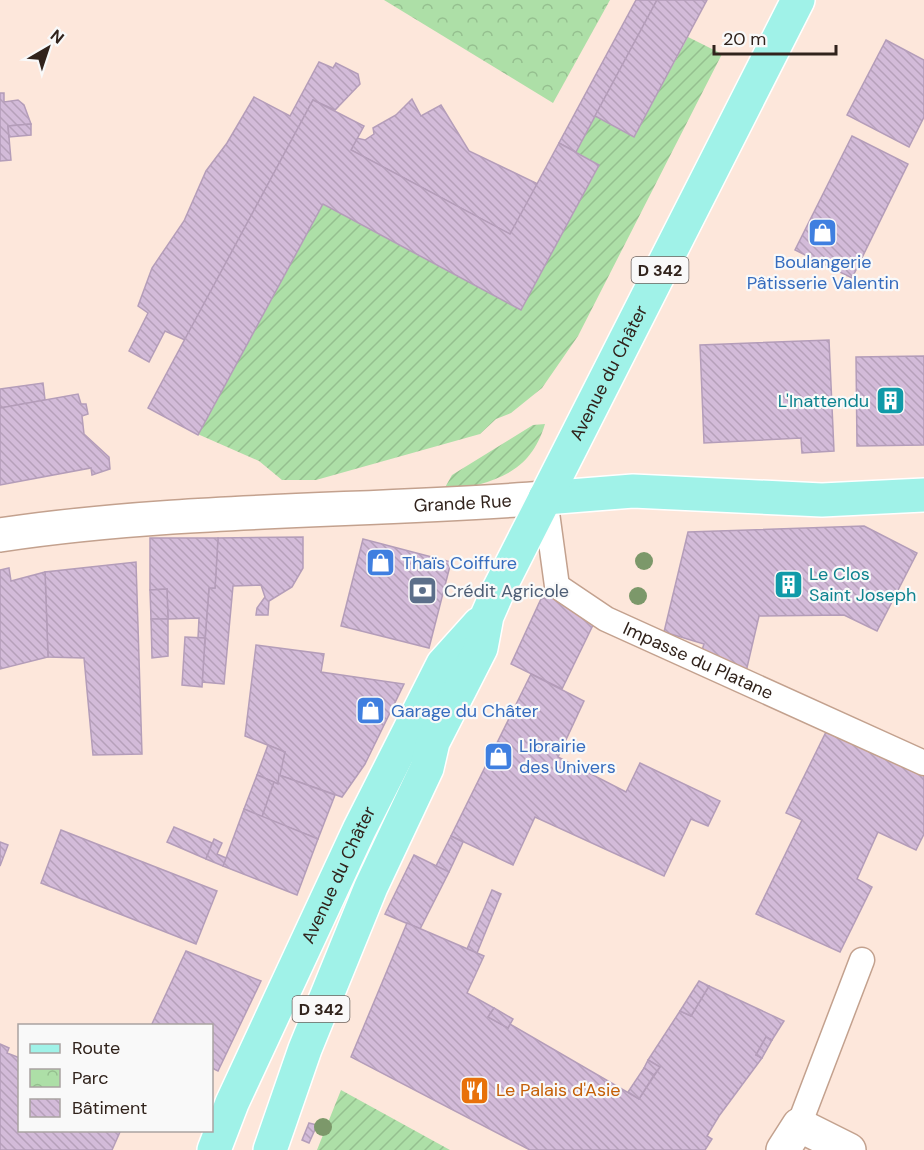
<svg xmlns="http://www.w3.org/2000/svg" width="924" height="1150" viewBox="0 0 924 1150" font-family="'DM Sans',sans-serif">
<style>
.park{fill:url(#park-crowns)}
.garden{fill:url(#garden-furrows)}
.building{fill:url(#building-back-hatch);stroke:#b49db9;stroke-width:1.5}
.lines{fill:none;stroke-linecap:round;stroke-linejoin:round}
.service-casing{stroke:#c3a18e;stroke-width:27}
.minor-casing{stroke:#c3a18e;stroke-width:36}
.tertiary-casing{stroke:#c3a18e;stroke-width:36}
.primary-casing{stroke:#fff;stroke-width:36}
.service{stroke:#fff;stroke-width:24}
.minor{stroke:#fff;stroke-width:33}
.tertiary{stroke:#fff;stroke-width:33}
.primary{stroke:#a0f2e8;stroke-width:33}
.tree{fill:#7c986a}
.labels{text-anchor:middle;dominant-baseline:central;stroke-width:4.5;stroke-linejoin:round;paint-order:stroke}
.shield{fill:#f9f9f9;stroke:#6d635e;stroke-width:1.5}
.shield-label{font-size:16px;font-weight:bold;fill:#31231c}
.shop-label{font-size:18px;fill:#366cbe;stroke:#f9f9f9;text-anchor:start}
.street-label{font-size:18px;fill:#31231c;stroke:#f9f9f9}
.culture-label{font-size:18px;fill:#0d838f;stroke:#f9f9f9;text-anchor:end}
.service-label{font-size:18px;fill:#4e5e75;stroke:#f9f9f9;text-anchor:start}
.food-label{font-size:18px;fill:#c56008;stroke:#f9f9f9;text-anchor:start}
</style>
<defs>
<pattern id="park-crowns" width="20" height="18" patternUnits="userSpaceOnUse" patternTransform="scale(1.5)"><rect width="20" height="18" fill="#addfa7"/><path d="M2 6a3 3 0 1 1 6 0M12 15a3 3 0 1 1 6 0" fill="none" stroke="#95bf8f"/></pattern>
<pattern id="garden-furrows" width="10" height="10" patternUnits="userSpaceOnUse" patternTransform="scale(1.5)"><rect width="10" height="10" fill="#addfa7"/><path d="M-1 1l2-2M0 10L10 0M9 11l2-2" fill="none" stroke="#95bf8f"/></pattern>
<pattern id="building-back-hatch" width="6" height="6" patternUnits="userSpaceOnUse" patternTransform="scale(1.5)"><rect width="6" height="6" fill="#d3bbd9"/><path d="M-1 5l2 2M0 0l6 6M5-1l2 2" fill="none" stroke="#b6a0ba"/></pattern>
</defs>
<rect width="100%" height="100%" fill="#fde7db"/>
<path class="park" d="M384,0h226l-57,103z"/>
<g class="garden">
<path d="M688,37l34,17 -144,282 -36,52 -31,25 -15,6 -16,15 -164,46h-34l-23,-19 -66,-29 130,-228 198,105 78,-144 -23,-13 19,-36 39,21z"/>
<path d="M545,424c-16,53 -54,58 -103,69l10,-18 81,-50z"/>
<path d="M341,1090l109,60h-133z"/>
</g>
<g class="building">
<path d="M636,0h21l-81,152 -17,-9z"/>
<path d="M657,0h50l-73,137 -39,-21z"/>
<path d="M886,40l38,20v57l-15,30 -62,-32z"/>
<path d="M319,62l14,6 3,-5 22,11 2,10 -25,26 -22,-10 -128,240 -20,-9 -16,31 -20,-11 19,-38 -10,-7 14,-38 32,-47 22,-50 21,-28 27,-46 36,19z"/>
<path d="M0,93h4v9l14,-2 6,5 7,19 -23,2 3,34 -11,1z"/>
<path d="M412,99l9,17 20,-11 28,46 69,33 -28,50 -159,-84 6,-12 8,2 9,-6 -1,-6 23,-13z"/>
<path d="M313,100l51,26 -13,24 159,84 49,-91 40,22 -78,145 -198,-106 -125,231 -50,-27z"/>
<path d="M31,124v11l-22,2 -1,-11z"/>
<path d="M852,136l56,28 -56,114 -57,-28z"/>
<path d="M829,340l5,111 -32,2 -1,-15 -97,5 -4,-98z"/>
<path d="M924,356v89l-67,1 -1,-89z"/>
<path d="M43,383l2,17 -45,8v-19z"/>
<path d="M78,394l3,10h5l2,10 -6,2 2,18 25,23 1,12 -18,6 -1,-7 -91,17v-77z"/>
<path d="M864,526l53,27 -40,78 -33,-16 -85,1 -13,56 -45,-19 3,-9 -40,-12 24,-100z"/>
<path d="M303,537v31l-11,19 -23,14 -1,14h-12l1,-7 8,-11 -4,-12 -28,1 -9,98 -22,-2 7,-94h6l3,-50z"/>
<path d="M150,538h68l-3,50h-6l-4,50h-7l1,-20 -31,1 -1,-30 -17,1z"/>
<path d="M363,539l88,23 -22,86 -88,-22z"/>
<path d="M136,562l6,192 -49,1 -9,-97 -36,-1 -3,-85z"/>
<path d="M9,568l2,13 34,-9 3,85 -48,12v-99z"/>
<path d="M167,589l1,30h-17l-1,-29z"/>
<path d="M555,595l39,28 -32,66 -51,-25 30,-65z"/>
<path d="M151,619h17v37l-16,2z"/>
<path d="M185,637l20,1 -3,49 -20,-2z"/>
<path d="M256,645l68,9 -3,18 83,12 -39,80 -23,33 -63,-22 6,-23 -40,-16z"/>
<path d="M531,674l53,27 -26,56 68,35 14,-29 80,38 -12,25 -17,-7 -27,57 -129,-59 -22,48 -62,-29z"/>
<path d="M826,732l98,43v59l-8,16 -38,-18 -21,47 15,8 -32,65 -84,-38 46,-94 -16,-7z"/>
<path d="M268,745l17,7 -7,32 -21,-9z"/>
<path d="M257,775l17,7 -12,35 -18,-8z"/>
<path d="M279,775l56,20 -17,44 -56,-22 12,-35 4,2z"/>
<path d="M244,809l74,30 -21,56 -74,-29z"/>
<path d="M174,827l38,16 -6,16 -39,-17z"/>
<path d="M61,830l156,61 -21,53 -155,-61z"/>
<path d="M451,836l12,6 -14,30 -13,-6z"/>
<path d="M214,839l8,4 -5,11 9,4 -3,8 -17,-7z"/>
<path d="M0,842l8,3 -8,21z"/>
<path d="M414,855l35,17 -29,57 -35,-15z"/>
<path d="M492,890l9,4 -24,59 -10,-4z"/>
<path d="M407,923l77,33 -17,37 27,15 -6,9 20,11 2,-4 129,75 21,-32 -12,-7 32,-49 11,5 18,-30 75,35 -12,19 -6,-3 -10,18 6,3 -43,58 -12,20 5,3 -7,11h-175l-179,-93z"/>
<path d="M186,951l75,30 -43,90 -6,-3v-42h-61z"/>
<path d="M699,981l10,5 -18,30 -11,-5z"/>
<path d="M494,1008l19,11 -5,9 -20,-11z"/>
<path d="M766,1037l6,3 -10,18 -6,-3z"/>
<path d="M0,1044l9,4 -2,5 13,5v72h98l2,2 -8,18h-112z"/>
<path d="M648,1060l12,7 -6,8 -10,-7z"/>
<path d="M644,1068l10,7 -15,24 -11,-7z"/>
<path d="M309,1123l8,2 -8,18 -7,-3z"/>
</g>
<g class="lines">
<defs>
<g id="service">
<path id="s1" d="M545,498l12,88 49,33 318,144"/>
<path d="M799,1125l63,-165"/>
</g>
<path id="minor" d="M783,1150l16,-25 50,25"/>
<g id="tertiary">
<path id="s2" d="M0,535c180,-27 364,-23 545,-37"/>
</g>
<g id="primary">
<path d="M545,498l88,-7 189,9 102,-5"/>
<path id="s3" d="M214,1150l18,-47 127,-273 84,-166 36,-40"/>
<path id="s4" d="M270,1150l35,-101 66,-162 56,-119 6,-26 48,-94 6,-32 11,-25 300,-591"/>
</g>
</defs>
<use href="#service" class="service-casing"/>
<use href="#minor" class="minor-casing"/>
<use href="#tertiary" class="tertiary-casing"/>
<use href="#primary" class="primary-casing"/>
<use href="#service" class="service"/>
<use href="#minor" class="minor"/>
<use href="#tertiary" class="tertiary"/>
<use href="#primary" class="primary"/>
</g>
<g class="tree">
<circle cx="644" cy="561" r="9"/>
<circle cx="638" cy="596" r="9"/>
<circle cx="323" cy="1127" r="9"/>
</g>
<defs>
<symbol id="shop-square" viewBox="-11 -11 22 22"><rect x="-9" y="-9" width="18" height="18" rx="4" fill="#3f7fe0" stroke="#f9f9f9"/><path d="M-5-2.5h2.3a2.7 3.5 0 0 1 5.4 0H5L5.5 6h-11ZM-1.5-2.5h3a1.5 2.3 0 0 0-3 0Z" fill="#fff"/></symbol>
<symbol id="building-square" viewBox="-11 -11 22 22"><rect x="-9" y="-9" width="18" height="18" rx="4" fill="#0f9aa8" stroke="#f9f9f9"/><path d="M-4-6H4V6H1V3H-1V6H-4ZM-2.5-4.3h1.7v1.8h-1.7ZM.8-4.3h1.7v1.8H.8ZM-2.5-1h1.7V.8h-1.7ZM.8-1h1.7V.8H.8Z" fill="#fff"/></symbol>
<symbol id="bank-square" viewBox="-11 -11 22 22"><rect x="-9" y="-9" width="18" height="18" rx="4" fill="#5c6f8a" stroke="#f9f9f9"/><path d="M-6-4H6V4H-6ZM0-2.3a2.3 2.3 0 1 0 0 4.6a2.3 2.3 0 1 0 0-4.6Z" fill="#fff"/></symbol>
<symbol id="restaurant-square" viewBox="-11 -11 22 22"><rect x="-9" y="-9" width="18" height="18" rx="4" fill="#e8710a" stroke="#f9f9f9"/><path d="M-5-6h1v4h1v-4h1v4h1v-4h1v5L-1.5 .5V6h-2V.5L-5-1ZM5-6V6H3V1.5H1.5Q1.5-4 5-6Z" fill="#fff"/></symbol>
</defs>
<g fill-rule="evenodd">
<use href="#shop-square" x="806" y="216" width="33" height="33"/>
<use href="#building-square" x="874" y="384" width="33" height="33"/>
<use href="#shop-square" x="364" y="546" width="33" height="33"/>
<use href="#building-square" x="772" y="568" width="33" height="33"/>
<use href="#bank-square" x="406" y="574" width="33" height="33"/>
<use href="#shop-square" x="354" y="694" width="33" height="33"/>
<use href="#shop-square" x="482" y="740" width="33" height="33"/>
<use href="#restaurant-square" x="458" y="1074" width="33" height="33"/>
</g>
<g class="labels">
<g class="shield">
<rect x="631.5" y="257" width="57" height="26" rx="4.5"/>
<rect x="292.5" y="996" width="57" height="26" rx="4.5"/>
</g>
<g class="shield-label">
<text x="660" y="270">D 342</text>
<text x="321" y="1009">D 342</text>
</g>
<g class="shop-label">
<text x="823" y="262" text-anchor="middle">Boulangerie<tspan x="823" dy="21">Pâtisserie Valentin</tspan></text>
<text x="402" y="563">Thaïs Coiffure</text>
<text x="391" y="711">Garage du Châter</text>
<text x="519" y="746">Librairie<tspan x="519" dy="21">des Univers</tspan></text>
</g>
<g class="street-label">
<text stroke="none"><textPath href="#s4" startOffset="850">Avenue du Châter</textPath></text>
<text stroke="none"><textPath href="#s2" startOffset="464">Grande Rue</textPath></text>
<text stroke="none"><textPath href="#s1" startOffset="249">Impasse du Platane</textPath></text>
<text stroke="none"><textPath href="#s3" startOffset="302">Avenue du Châter</textPath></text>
</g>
<g class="culture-label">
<text x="869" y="401">L'Inattendu</text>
<text x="809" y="574" text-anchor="start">Le Clos<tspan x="809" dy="21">Saint Joseph</tspan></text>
</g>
<g class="service-label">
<text x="444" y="591">Crédit Agricole</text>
</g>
<g class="food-label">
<text x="496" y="1090">Le Palais d'Asie</text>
</g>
</g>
<rect x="18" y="1024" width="195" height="108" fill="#f9f9f9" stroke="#a9a3a1" stroke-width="1.5"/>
<rect x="30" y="1044" width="30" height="9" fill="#a0f2e8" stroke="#a9a3a1" stroke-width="1.5"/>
<text x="72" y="1054" font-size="18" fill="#31231c">Route</text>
<rect x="30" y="1069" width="30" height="18" fill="url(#park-crowns)" stroke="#a9a3a1" stroke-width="1.5"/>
<text x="72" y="1084" font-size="18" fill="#31231c">Parc</text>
<rect x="30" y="1099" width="30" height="18" fill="url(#building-back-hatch)" stroke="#a9a3a1" stroke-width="1.5"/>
<text x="72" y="1114" font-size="18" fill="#31231c">Bâtiment</text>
<g transform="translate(48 48) rotate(39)" stroke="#f9f9f9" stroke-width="4.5" paint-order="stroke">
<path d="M0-4.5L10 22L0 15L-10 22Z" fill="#31231c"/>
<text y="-9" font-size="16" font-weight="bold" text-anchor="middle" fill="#31231c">N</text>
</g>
<path d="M714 45v9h122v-9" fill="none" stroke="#31231c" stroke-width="3"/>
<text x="723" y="45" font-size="18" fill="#31231c" stroke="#f9f9f9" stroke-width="4.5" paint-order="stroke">20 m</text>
</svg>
